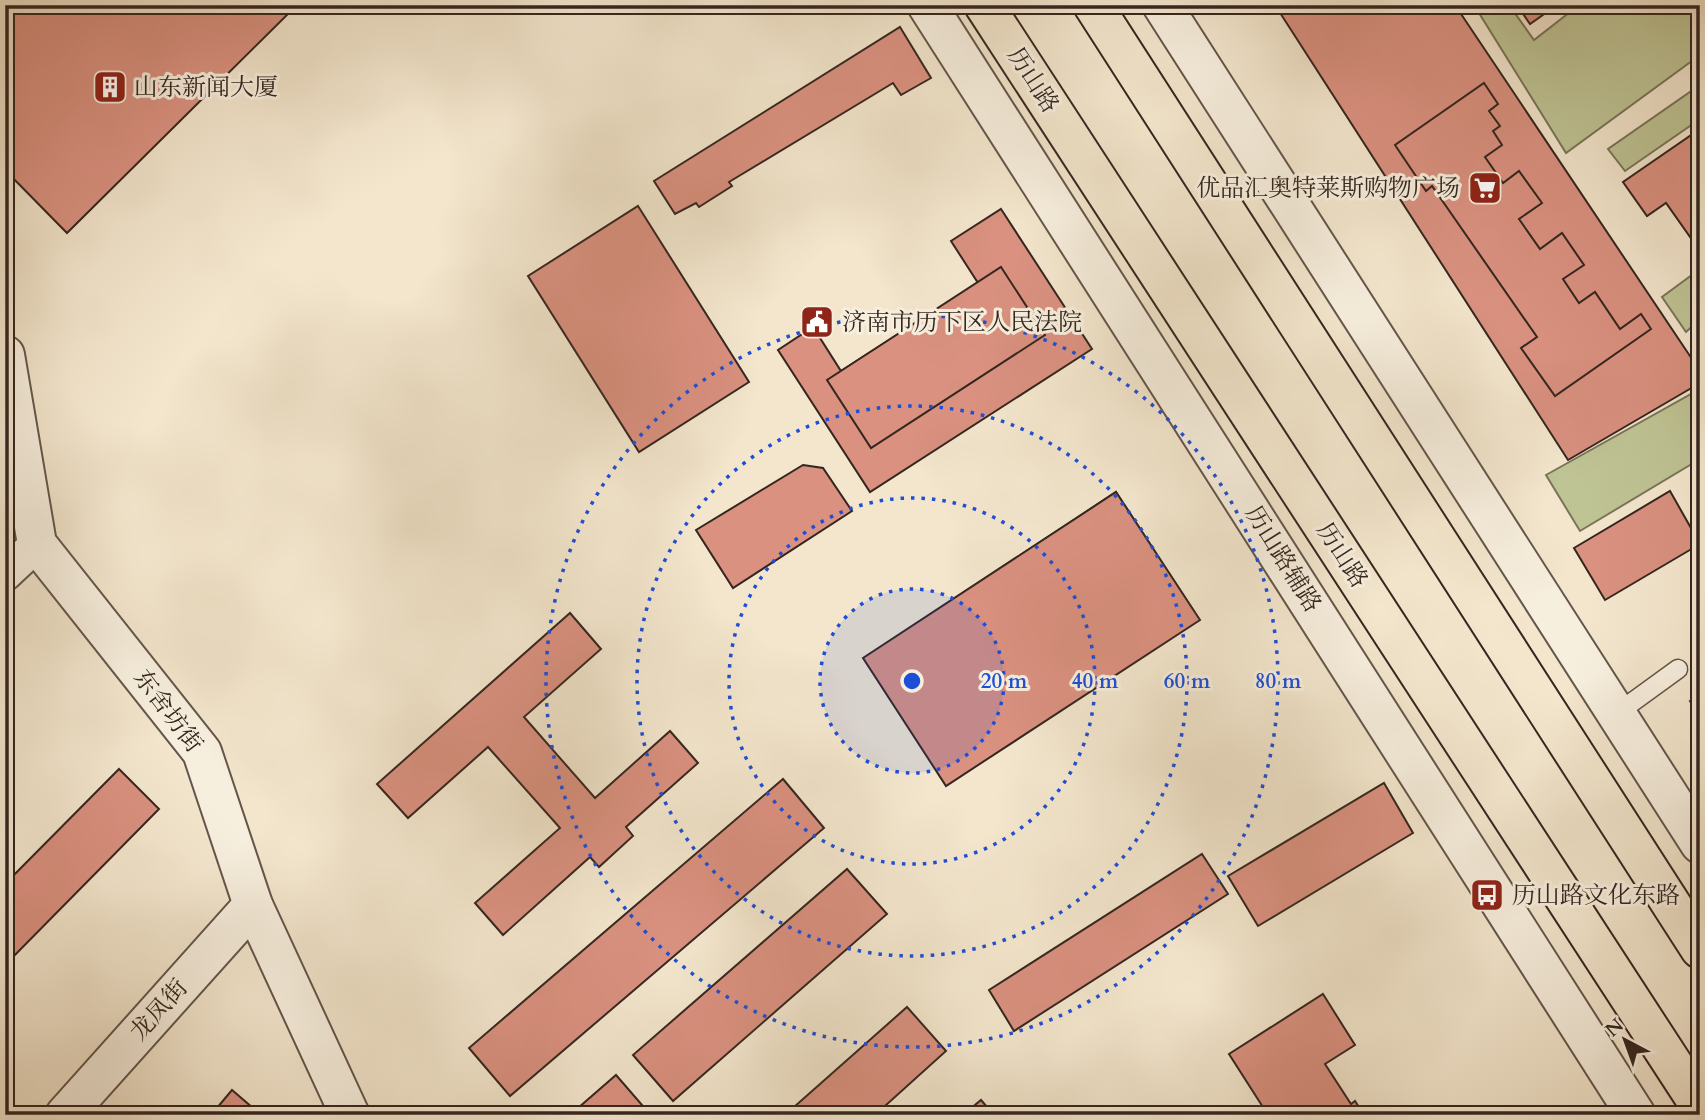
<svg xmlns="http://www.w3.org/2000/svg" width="1705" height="1120" viewBox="0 0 1705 1120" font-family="Cardo,'Noto Serif SC',serif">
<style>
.green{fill:#bfc495;stroke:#7a755a;stroke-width:2}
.building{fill:#da9180;stroke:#352620;stroke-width:2}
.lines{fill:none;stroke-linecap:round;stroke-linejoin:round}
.service-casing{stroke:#64564b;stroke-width:21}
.minor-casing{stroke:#64564b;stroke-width:37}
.tertiary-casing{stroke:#64564b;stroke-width:42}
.primary-casing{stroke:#352620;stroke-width:42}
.service{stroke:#f7efde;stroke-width:18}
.minor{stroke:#f7efde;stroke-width:33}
.tertiary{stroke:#f7efde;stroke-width:38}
.primary{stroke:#f3e6cd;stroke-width:38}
.ring{fill:none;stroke:#1d4ed8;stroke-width:3.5;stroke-dasharray:3.5 7}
.labels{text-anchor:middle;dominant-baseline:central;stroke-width:6;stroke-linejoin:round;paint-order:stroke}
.street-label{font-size:24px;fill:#352620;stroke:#f7efde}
.poi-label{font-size:24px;fill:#352620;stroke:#f7efde;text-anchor:start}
.centre{fill:#1d4ed8;stroke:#f7efde;stroke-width:3.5}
.ring-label{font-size:21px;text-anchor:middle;font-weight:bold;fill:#1d4ed8;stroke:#f7efde;stroke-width:6;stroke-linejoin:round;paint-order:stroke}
</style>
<rect width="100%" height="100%" fill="#f3e6cd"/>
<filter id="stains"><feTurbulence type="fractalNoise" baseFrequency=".00286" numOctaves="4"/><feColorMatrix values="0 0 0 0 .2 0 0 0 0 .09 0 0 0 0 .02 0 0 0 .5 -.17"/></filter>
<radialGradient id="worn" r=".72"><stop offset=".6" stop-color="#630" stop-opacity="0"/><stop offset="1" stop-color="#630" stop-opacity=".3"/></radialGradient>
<g class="green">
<path d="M1474,5h35l25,35 45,-35h121v50l-134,98z"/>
<path d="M1700,85v34l-75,52 -17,-22z"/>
<path d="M1700,269v50l-14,13 -24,-35z"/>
<path d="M1700,389v70l-120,72 -34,-56z"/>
</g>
<g class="building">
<path d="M5,5h292l-230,228 -62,-63z"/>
<path d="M1275,5h180l245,366v12l-132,77z"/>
<path d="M1517,5h40l-27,19z"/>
<path d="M900,27l31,51 -30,17 -8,-12 -164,99 3,4 -33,21 -3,-4 -21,11 -21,-33z"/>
<path d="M1484,83l14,21 -9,7 11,15 -7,5 9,14 -17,12 18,26 16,-12 23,32 -23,16 21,30 22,-16 22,32 -21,14 16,24 16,-11 25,37 21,-15 10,15 -96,67 -34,-48 16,-11 -105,-151 -6,5 -31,-46z"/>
<path d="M1700,129v122l-34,-48 -19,13 -24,-34z"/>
<path d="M638,206l111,176 -110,70 -111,-176z"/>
<path d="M1001,209l91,140 -222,143 -92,-142 35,-23 28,44 137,-88 -27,-42z"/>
<path d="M1001,267l44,68 -174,113 -44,-68z"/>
<path d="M803,465l20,3 29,43 -119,77 -37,-58z"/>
<path d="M1670,491l30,53 -95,56 -31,-52z"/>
<path d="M1116,492l78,120 -209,137 -78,-119z"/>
<path d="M1116,492l84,128 -254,166 -83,-128z"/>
<path d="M570,613l31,36 -77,68 71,81 75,-67 28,32 -72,64 7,9 -34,31 -9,-10 -87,78 -28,-32 85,-75 -72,-81 -80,71 -31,-34z"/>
<path d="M1700,695v22l-10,-16z"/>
<path d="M119,769l40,40 -154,156v-81z"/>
<path d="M783,779l41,49 -314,268 -41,-48z"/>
<path d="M1384,783l29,50 -155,93 -30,-50z"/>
<path d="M1202,854l26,40 -214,137 -25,-41z"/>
<path d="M847,869l40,45 -214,187 -40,-46z"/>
<path d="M1323,994l32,51 -30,19 26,40 4,-3 9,14h-96l-39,-61z"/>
<path d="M907,1007l39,44 -71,64h-90z"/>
<path d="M616,1075l33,38 -3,2h-76z"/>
<path d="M232,1090l29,25h-50z"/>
<path d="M981,1100l13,15h-31z"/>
</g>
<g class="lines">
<defs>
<path id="service" d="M1616,714l62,-45"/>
<path id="minor" d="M5,574l32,-30"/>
<g id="tertiary">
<path d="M927,5l709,1110"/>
<path d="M1162,5l538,839"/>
<path d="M5,355l32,189 165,208 51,153 97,210"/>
<path d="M65,1115l188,-210"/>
</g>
<g id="primary">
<path d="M984,5l716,1101"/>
<path d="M1093,5l607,944"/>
</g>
</defs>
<use href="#service" class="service-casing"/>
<use href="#minor" class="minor-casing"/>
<use href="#tertiary" class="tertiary-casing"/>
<use href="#primary" class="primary-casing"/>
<use href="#service" class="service"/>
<use href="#minor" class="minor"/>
<use href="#tertiary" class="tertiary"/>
<use href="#primary" class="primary"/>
</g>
<circle cx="912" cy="681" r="92" fill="#1d4ed8" fill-opacity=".12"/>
<g class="ring">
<circle cx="912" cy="681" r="92"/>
<circle cx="912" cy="681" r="183"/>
<circle cx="912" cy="681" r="275"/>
<circle cx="912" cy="681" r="366"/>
</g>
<defs>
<symbol id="building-square" viewBox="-11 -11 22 22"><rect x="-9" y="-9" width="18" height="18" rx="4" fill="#8f2418" stroke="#f7efde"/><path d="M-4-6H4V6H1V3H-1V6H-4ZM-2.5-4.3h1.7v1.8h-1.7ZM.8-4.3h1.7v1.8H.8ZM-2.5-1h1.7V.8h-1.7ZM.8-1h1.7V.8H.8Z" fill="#fff"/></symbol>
<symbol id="supermarket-square" viewBox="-11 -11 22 22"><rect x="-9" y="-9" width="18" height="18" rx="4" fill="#8f2418" stroke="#f7efde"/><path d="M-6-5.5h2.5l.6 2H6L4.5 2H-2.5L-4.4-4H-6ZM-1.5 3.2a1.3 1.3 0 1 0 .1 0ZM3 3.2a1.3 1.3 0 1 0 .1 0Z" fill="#fff"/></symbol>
<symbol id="civic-square" viewBox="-11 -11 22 22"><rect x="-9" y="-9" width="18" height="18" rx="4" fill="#8f2418" stroke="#f7efde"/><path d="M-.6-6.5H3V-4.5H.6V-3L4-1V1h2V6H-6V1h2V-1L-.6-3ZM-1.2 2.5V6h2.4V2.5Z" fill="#fff"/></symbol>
<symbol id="bus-square" viewBox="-11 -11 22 22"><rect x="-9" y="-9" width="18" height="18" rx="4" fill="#8f2418" stroke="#f7efde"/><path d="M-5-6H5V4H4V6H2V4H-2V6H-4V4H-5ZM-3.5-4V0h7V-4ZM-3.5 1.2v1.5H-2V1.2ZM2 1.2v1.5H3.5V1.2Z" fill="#fff"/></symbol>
</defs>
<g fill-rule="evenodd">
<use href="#building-square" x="91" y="68" width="38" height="38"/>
<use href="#supermarket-square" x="1466" y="169" width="38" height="38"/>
<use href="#civic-square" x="798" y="303" width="38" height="38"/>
<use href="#bus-square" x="1468" y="876" width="38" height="38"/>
</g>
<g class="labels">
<g class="street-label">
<text transform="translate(1033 80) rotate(57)">历山路</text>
<text transform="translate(1342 555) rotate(57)">历山路</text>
<text transform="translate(1283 559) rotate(58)">历山路辅路</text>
<text transform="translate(168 711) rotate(53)">东舍坊街</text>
<text transform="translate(159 1010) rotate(-48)">龙凤街</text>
</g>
<g class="poi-label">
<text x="134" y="87">山东新闻大厦</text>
<text x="1460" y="188" text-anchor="end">优品汇奥特莱斯购物广场</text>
<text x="842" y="322">济南市历下区人民法院</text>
<text x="1512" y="895">历山路文化东路</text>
</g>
</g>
<circle cx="912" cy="681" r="10" class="centre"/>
<g class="ring-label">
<text x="1004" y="688">20 m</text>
<text x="1095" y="688">40 m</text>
<text x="1187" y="688">60 m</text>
<text x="1278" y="688">80 m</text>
</g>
<rect width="1705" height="1120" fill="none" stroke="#f3e6cd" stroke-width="28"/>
<rect x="7" y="7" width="1691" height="1106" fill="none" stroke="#352620" stroke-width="3.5"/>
<rect x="14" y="14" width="1677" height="1092" fill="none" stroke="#352620" stroke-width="2"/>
<g transform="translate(1625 1040) rotate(319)" stroke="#f7efde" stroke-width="5" paint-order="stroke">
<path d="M0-5L12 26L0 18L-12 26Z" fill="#352620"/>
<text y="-10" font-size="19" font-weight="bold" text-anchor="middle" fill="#352620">N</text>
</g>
<rect width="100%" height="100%" filter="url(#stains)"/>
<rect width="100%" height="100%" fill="url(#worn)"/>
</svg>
